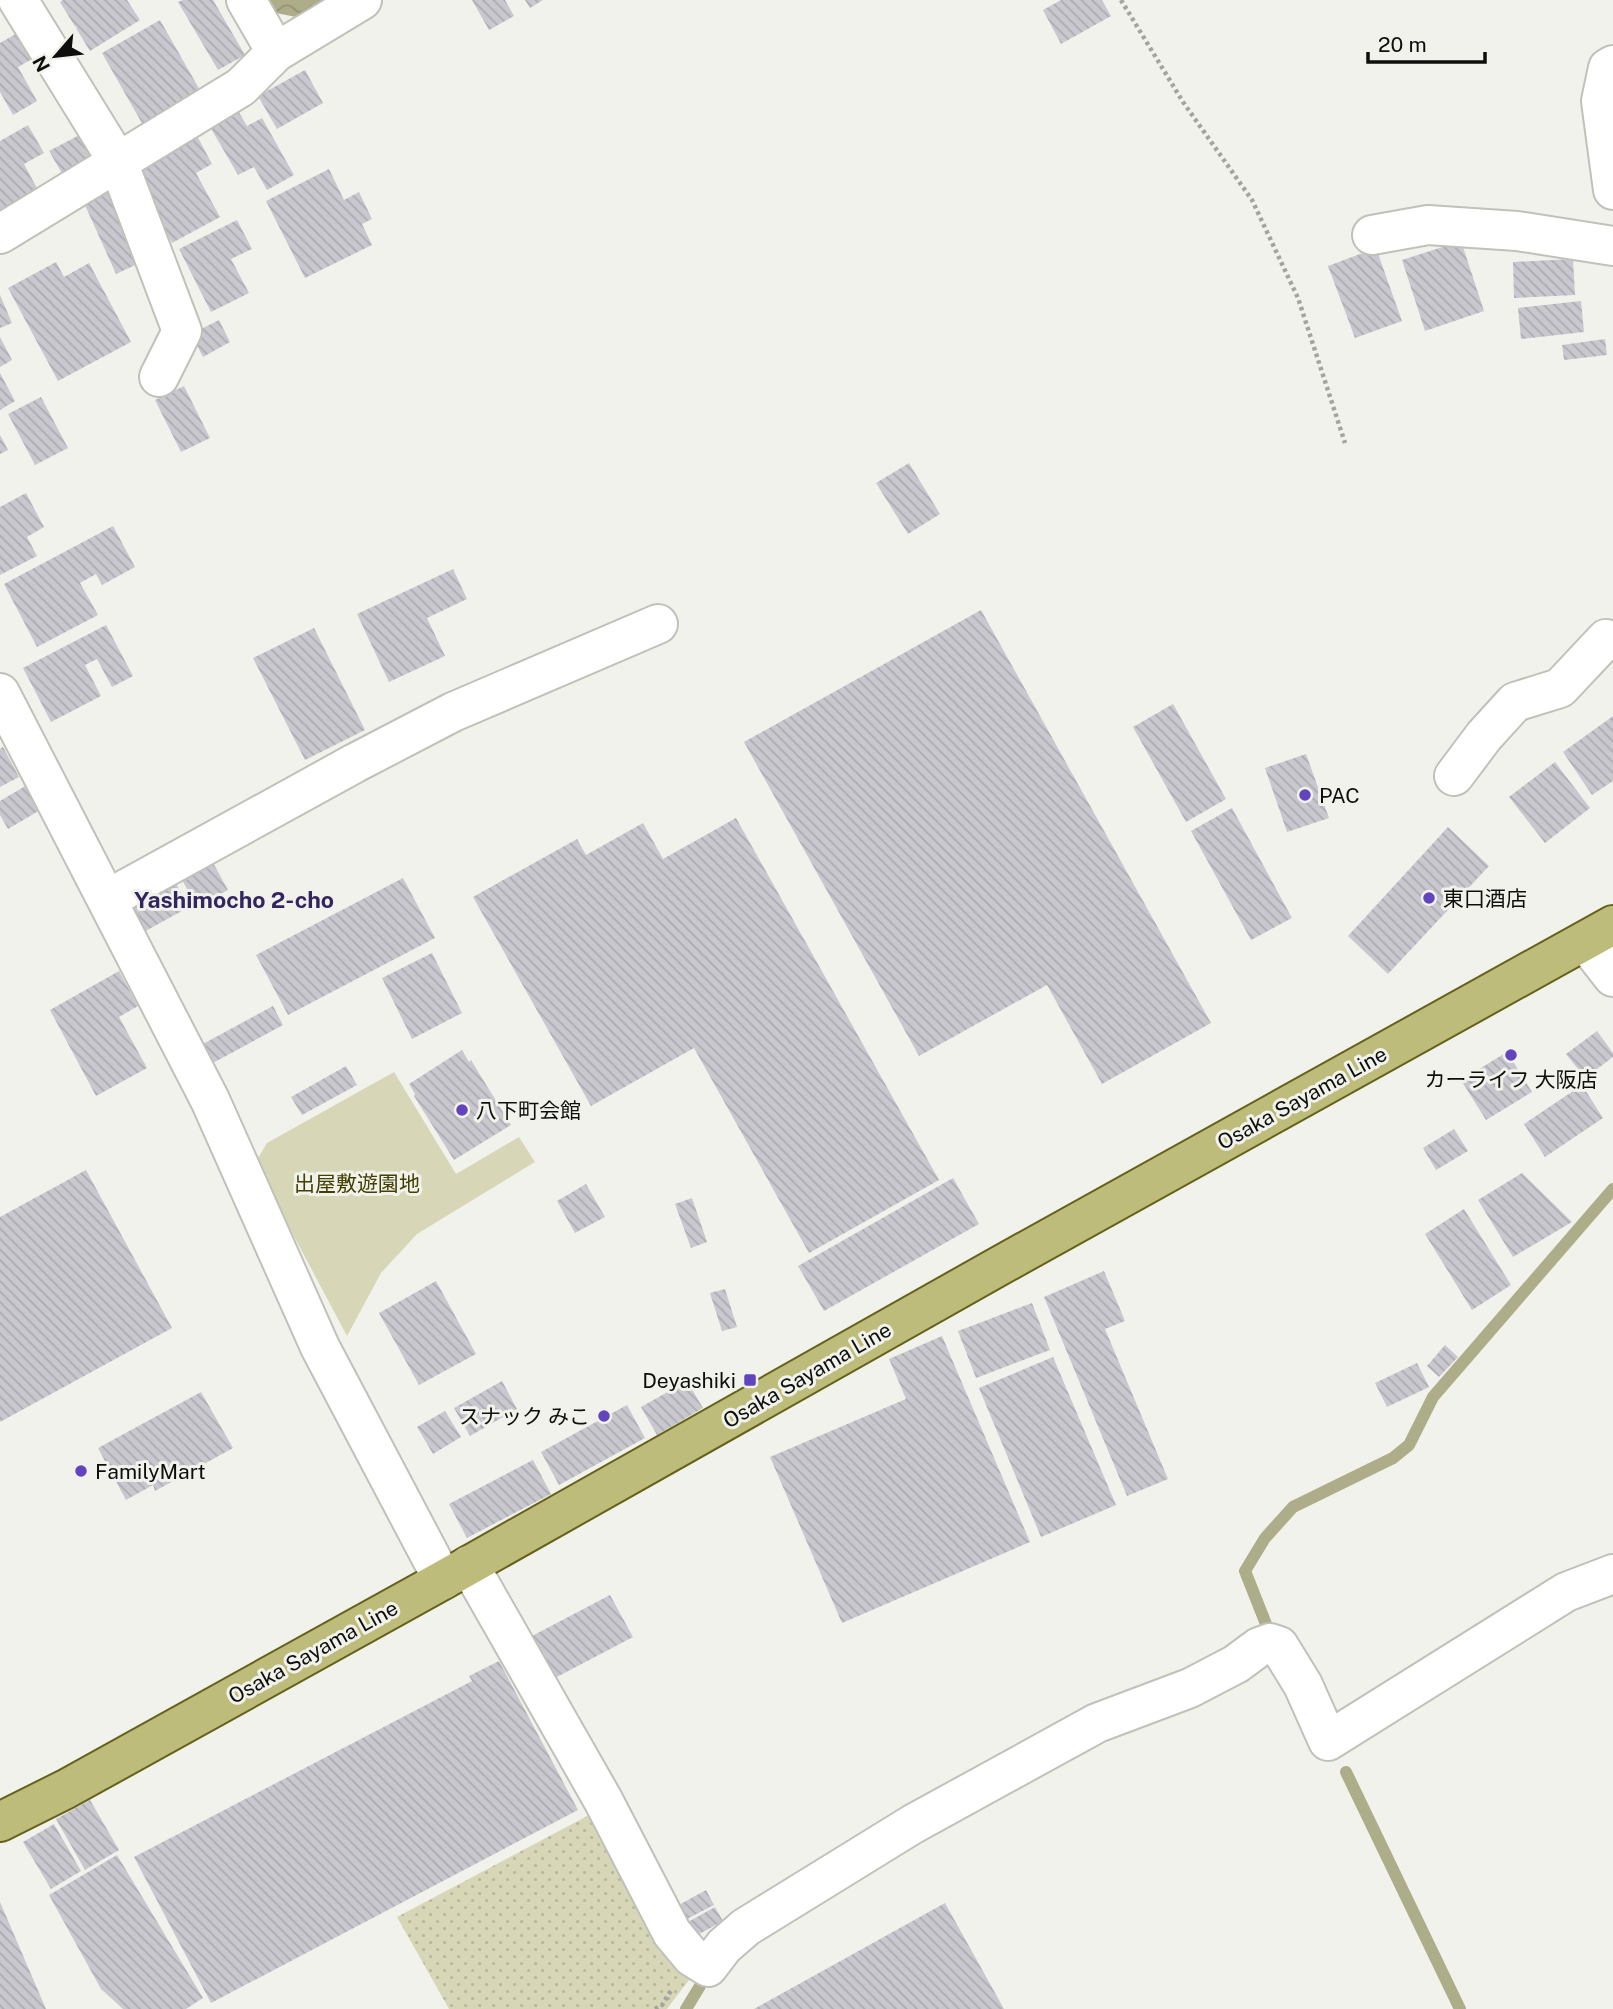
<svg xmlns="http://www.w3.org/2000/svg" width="1613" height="2009" viewBox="0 0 1613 2009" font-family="'Public Sans','Noto Sans JP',sans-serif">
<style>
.grass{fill:url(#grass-dots)}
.park{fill:#d7d7b7}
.water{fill:url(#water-waves)}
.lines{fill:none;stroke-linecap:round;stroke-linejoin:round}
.stream{stroke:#adad89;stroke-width:12}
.building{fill:url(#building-back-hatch)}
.minor-casing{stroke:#c1c1ba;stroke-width:42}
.major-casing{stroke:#64621a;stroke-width:42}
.path{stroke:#a3a39f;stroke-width:4.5;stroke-dasharray:3.5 3.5;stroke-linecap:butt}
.minor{stroke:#fff;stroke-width:38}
.major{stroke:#bebc7a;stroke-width:38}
.poi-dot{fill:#6145bd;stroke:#f2f2ec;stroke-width:2.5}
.labels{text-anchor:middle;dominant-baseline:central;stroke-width:6;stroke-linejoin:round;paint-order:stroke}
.poi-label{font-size:21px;fill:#0e0e0c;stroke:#f2f2ec;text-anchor:start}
.street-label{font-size:21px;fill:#0e0e0c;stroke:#f2f2ec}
.park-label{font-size:21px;fill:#424000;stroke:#f2f2ec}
.neighbourhood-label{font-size:23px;font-weight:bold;fill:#322560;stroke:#f2f2ec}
</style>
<defs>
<pattern id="grass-dots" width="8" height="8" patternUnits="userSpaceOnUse" patternTransform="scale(1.75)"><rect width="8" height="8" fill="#d7d7b7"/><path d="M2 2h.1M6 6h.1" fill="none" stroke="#b7b79c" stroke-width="1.8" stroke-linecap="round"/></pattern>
<pattern id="water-waves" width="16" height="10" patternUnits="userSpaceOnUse" patternTransform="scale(1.75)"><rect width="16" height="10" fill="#adad89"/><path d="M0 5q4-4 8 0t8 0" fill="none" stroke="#949475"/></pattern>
<pattern id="building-back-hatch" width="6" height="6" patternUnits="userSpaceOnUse" patternTransform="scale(1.75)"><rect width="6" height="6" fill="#c9c8cf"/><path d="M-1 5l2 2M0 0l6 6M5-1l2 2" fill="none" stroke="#ababb1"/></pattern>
</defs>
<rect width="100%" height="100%" fill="#f2f2ec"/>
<path class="grass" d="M591,1814l66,130 32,36 -22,29h-218l-52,-92z"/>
<path class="park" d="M394,1072l62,102 63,-37 16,25 -118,72 -36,39 -34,63 -92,-173 12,-20z"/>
<path class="water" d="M269,0h58l-31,17 -20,-4z"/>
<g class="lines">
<g class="stream">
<path d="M1266,1637v-13l-21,-53 20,-33 28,-31 100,-49 16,-13 24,-48 180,-208"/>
<path d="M1346,1772l114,237"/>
<path d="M686,2009l14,-23"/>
</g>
</g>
<g class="building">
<path d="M63,0h64l13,20 -50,31 -30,-49z"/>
<path d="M183,0h30l32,55 -27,15 -40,-68z"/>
<path d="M472,0h33l9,16 -25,14z"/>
<path d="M525,0h18l-13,8z"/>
<path d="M1061,0h41l9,16 -50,28 -18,-34z"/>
<path d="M160,20l41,72 -58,33 -41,-72z"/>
<path d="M19,32l15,26 -16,9 19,34 -24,14 -13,-23v-49z"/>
<path d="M305,70l18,33 -46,26 -19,-33z"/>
<path d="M237,109l10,17 15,-8 32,57 -27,15 -13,-23 -16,8 -29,-50z"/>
<path d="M28,125l16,28 -20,11 14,26 -38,22v-71z"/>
<path d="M87,131l13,25 -37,19 -14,-24z"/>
<path d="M196,134l16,30 -16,9 24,44 -48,26 -40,-74z"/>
<path d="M329,169l15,31 15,-8 13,27 -10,5 10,21 -67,33 -39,-77z"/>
<path d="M112,190l32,71 -28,13 -32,-71z"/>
<path d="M237,220l15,29 -21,10 18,34 -38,19 -32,-63z"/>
<path d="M1461,241l23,70 -59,20 -23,-71z"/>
<path d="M1376,248l26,73 -47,17 -27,-72z"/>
<path d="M1573,259l2,36 -61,3 -1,-36z"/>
<path d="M56,262l8,15 25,-14 42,79 -73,39 -50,-93z"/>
<path d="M0,295l12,28 -12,5z"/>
<path d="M1581,301l3,31 -63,7 -3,-31z"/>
<path d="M219,320l11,22 -27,15 -12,-23z"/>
<path d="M0,337l12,23 -12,7z"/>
<path d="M1605,339l2,16 -43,5 -2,-15z"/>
<path d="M0,373l15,28 -15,9z"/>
<path d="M184,386l26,52 -29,14 -26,-52z"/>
<path d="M41,397l27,51 -33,17 -27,-51z"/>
<path d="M0,435l8,15 -8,4z"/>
<path d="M909,463l31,51 -32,20 -32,-51z"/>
<path d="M26,493l18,34 -17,10 10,19 -37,19v-68z"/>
<path d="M113,526l22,41 -33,18 -6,-11 -16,9 18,32 -61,32 -33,-63z"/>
<path d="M453,569l14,30 -40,19 18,38 -56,26 -32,-68z"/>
<path d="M981,610l230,413 -109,61 -55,-99 -128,71 -175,-314z"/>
<path d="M106,625l27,51 -21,11 -15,-28 -12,6 16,31 -50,26 -28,-54z"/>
<path d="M314,628l51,102 -60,30 -52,-102z"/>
<path d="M1173,704l53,95 -40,23 -53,-95z"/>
<path d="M1613,716v65l-21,14 -29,-43z"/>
<path d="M3,747l16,30 -19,10v-38z"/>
<path d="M1306,754l23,64 -42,14 -22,-64z"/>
<path d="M1555,762l35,46 -45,35 -36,-46z"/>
<path d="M27,785l15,24 -34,20 -8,-14v-14z"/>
<path d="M1232,808l60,110 -41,22 -60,-109z"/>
<path d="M736,818l203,362 -130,73 -115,-205 -103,58 -118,-209 104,-58 9,16 57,-32 20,36z"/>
<path d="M1448,827l41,39 -101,108 -40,-38z"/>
<path d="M211,859l17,31 -31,17 -17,-31z"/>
<path d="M173,878l16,29 -47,26 -16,-29z"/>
<path d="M403,878l32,60 -147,77 -32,-60z"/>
<path d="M432,953l30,60 -50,26 -30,-61z"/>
<path d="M119,971l19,35 -19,11 28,51 -51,28 -46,-86z"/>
<path d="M273,1006l10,19 -72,39 -10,-19z"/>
<path d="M1597,1031l16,22v4l-28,21 -19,-24z"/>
<path d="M462,1050l7,12 2,-2 40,65 -57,35 -40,-64 1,-2 -6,-10z"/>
<path d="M1507,1052l25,40 -46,28 -25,-40z"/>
<path d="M346,1066l11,19 -55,30 -11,-18z"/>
<path d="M1582,1085l21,33 -58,39 -21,-33z"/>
<path d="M1454,1129l14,22 -32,19 -13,-22z"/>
<path d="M86,1170l86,158 -172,94v-205z"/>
<path d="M1522,1173l50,49 -59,35 -35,-57z"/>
<path d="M953,1178l26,46 -155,87 -26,-45z"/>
<path d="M586,1184l19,33 -30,16 -18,-32z"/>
<path d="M692,1198l15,44 -16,6 -16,-44z"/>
<path d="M1464,1209l47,76 -39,25 -47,-76z"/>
<path d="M1104,1271l21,50 -20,8 63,150 -41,17 -83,-199z"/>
<path d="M436,1281l40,73 -57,31 -40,-72z"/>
<path d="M725,1289l12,38 -15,4 -12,-38z"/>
<path d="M1032,1303l18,47 -74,28 -18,-47z"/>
<path d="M942,1336l88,206 -188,81 -72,-166 136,-58 -17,-40z"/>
<path d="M1445,1345l13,12 -19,20 -12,-11z"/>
<path d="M1053,1357l63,148 -75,32 -62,-149z"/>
<path d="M1417,1363l12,24 -42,20 -12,-24z"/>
<path d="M502,1381l15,28 -47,27 -16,-28z"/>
<path d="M687,1381l16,27 -46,27 -16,-28z"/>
<path d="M201,1392l32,56 -78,43 -2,-6 -27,15 -28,-52z"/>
<path d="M627,1405l18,33 -86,47 -18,-33z"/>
<path d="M445,1411l16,26 -28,17 -16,-27z"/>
<path d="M533,1460l18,34 -84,44 -18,-34z"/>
<path d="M610,1595l23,42 -80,42 -23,-42z"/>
<path d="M499,1661l79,149 -367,193 -77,-146 338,-176 -3,-5z"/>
<path d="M90,1800l29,50 -34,20 -29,-51z"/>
<path d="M54,1824l27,47 -30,18 -28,-47z"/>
<path d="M117,1855l86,143 -17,11h-63l-22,-20 -52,-94z"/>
<path d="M706,1890l8,15 -29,15 -8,-14z"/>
<path d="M0,1902l46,107h-46z"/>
<path d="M945,1903l59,106h-250z"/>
<path d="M715,1907l8,14 -29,16 -8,-14z"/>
</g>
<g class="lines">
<defs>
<g id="minor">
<path d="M18,0l100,162 64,169 -23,46"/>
<path d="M246,0l30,52"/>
<path d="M1613,65l-5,3 -7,33 12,89"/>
<path d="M0,234l241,-147 35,-35 86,-52"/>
<path d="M1372,235l56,-10 89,6 96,15"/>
<path d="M0,693l210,407 110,247 123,233"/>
<path d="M1454,776l30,-40 31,-34 45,-14 46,-49 7,2"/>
<path d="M108,899l247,-136 98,-51 205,-88"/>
<path d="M1585,941l28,36"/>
<path d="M469,1565l134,235 69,133 20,24 16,10 16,-21 22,-19 167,-103 184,-101 93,-35 46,-24 23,-17 11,-4 9,3 24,39 25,56 238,-149 47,-18"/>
</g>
<path id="major" d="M0,1822l66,-33 377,-209 558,-315 612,-340"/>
</defs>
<use href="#minor" class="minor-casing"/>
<use href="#major" class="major-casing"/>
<g class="path">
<path d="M1121,0l62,102 69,98 46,98 47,145"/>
<path d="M655,2009l7,-4 10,-16"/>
</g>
<use href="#minor" class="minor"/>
<use href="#major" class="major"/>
</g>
<g class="poi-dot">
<circle cx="1305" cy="795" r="7"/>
<circle cx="1429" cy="898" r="7"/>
<circle cx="1511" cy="1055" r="7"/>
<circle cx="462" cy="1110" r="7"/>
<rect x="743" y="1373" width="14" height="14" rx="3.5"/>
<circle cx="604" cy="1416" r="7"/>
<circle cx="81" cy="1471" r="7"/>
</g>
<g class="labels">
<g class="poi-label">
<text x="1319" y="795">PAC</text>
<text x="1443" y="898">東口酒店</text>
<text x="1511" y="1079" text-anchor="middle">カーライフ 大阪店</text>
<text x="476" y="1110">八下町会館</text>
<text x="736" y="1380" text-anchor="end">Deyashiki</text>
<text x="590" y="1416" text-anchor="end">スナック みこ</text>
<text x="95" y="1471">FamilyMart</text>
</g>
<g class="street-label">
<text transform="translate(1302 1098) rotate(-29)">Osaka Sayama Line</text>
<text transform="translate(807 1375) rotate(-30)">Osaka Sayama Line</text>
<text transform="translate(313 1652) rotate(-29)">Osaka Sayama Line</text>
</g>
<g class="park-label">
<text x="357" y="1183">出屋敷遊園地</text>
</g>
<g class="neighbourhood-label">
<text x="234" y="899">Yashimocho 2-cho</text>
</g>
</g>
<g transform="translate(56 56) rotate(242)" stroke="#f2f2ec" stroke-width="5" paint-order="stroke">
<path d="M0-5L12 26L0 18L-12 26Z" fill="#0e0e0c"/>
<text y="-10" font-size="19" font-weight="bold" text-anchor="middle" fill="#0e0e0c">N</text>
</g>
<path d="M1368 52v10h117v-10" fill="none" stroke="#0e0e0c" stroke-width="3.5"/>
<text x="1378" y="52" font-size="21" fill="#0e0e0c" stroke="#f2f2ec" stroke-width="5" paint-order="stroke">20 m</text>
</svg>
